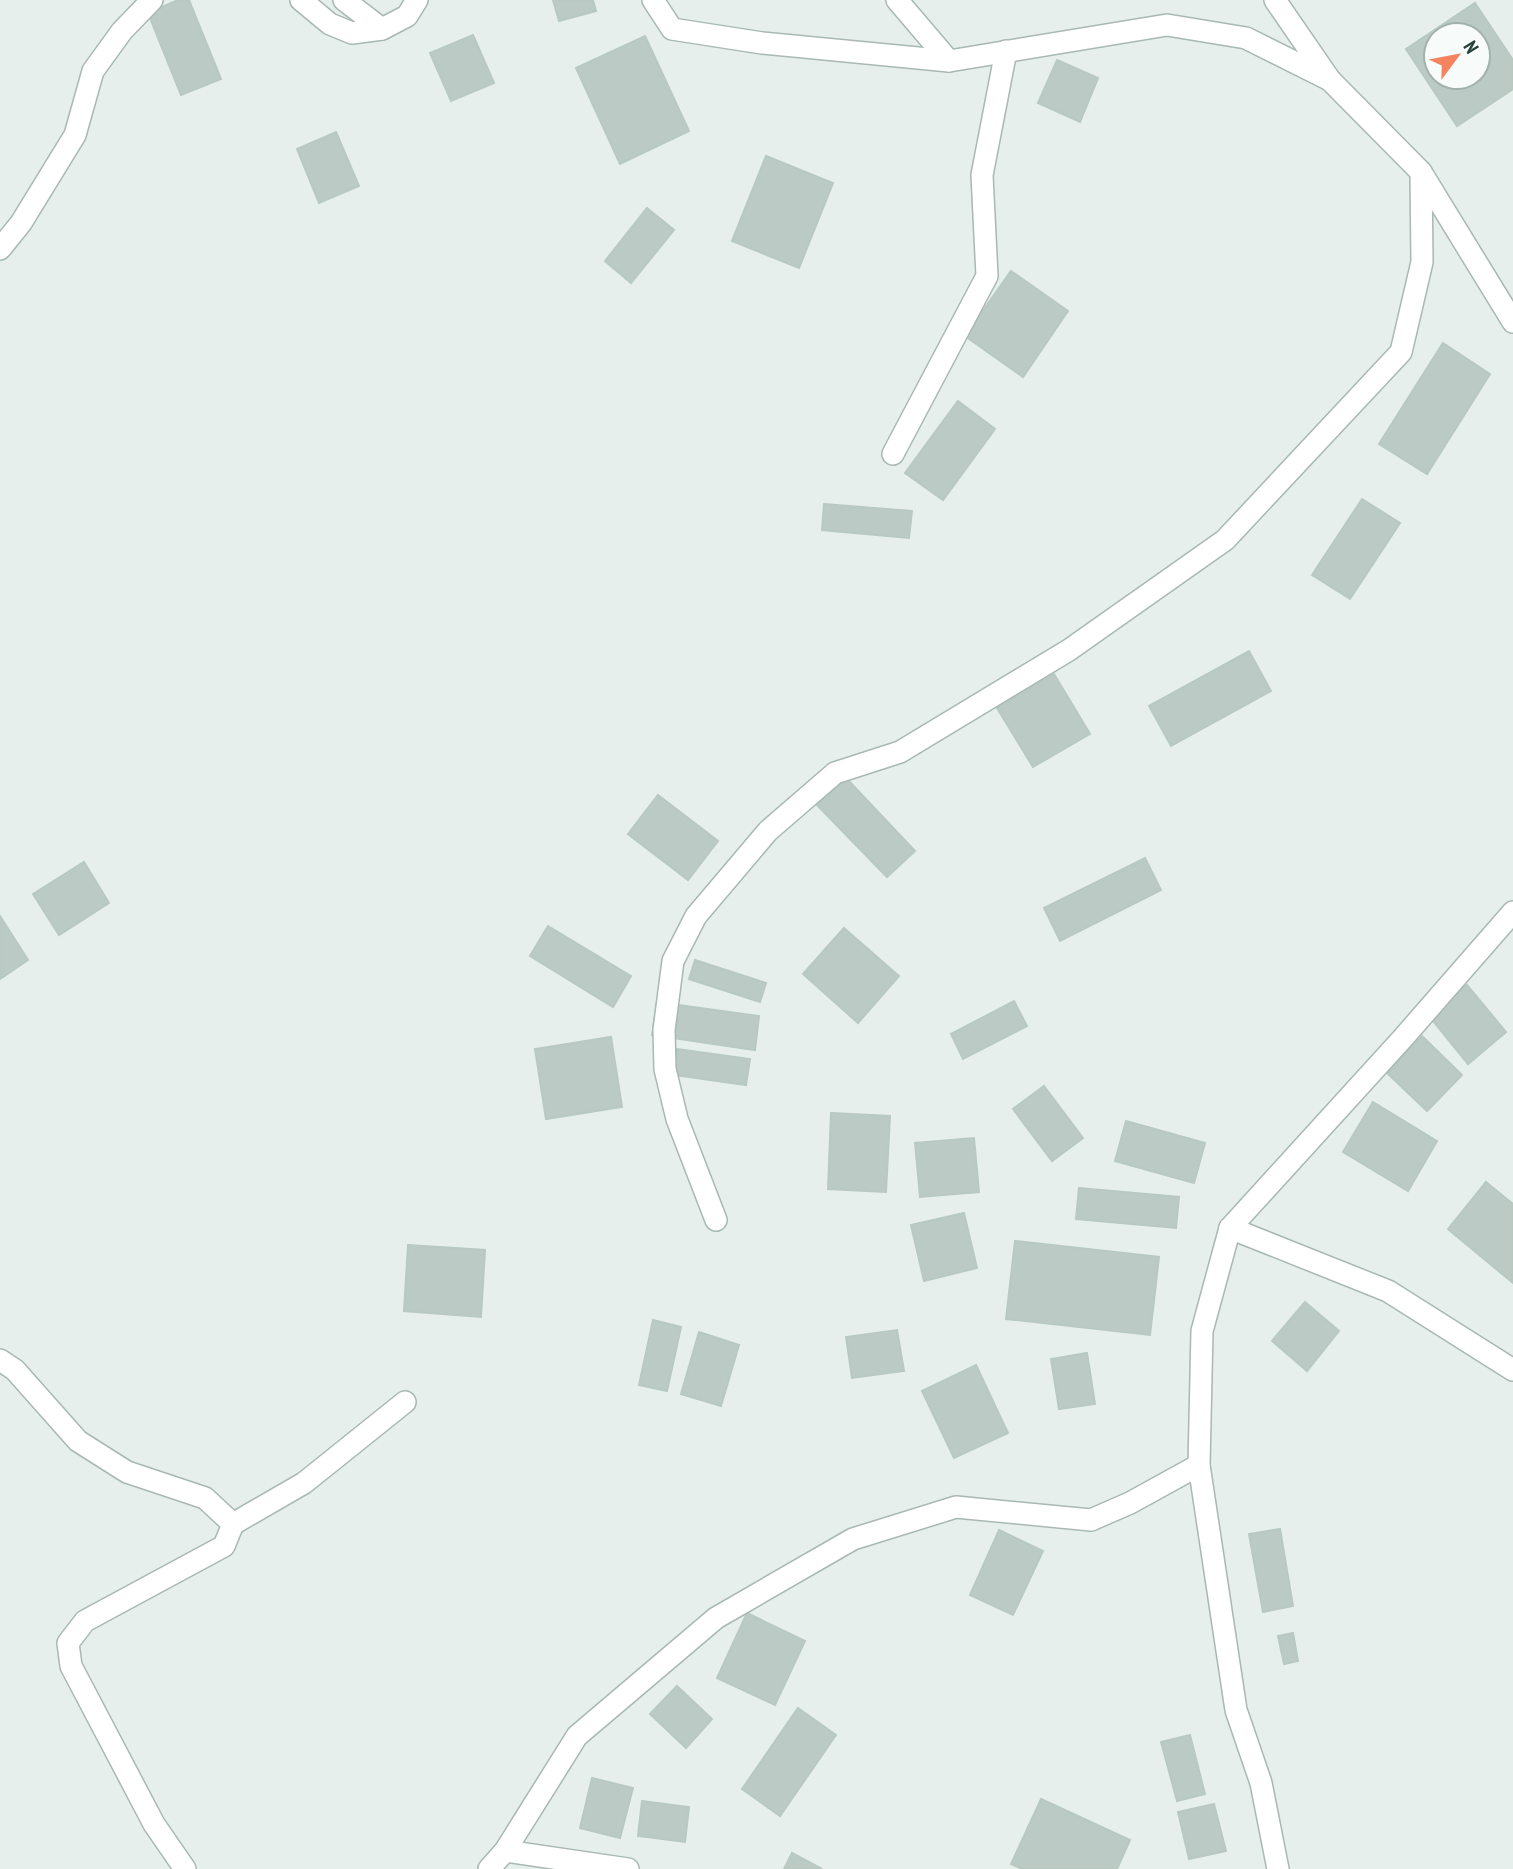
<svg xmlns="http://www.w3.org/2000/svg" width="1513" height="1869" viewBox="0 0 1513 1869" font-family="'PT Sans Narrow',sans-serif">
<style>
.building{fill:#bbcac4;stroke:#b8c9c2;stroke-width:2;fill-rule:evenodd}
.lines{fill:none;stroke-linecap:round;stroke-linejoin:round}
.minor-casing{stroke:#a8b8b2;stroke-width:24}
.minor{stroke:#fff;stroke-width:21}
</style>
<rect width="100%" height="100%" fill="#e6efeb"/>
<g class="building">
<path d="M178,0h11l32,79 -40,16 -33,-82z"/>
<path d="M553,0h40l3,11 -37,10z"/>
<path d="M1475,3l38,57v29l-56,37 -51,-77zM1436,35h42v42h-42z"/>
<path d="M473,35l21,48 -43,18 -21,-48z"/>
<path d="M645,36l44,95 -69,33 -44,-96z"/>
<path d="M1057,60l41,18 -18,44 -42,-19z"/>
<path d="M336,132l23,54 -40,17 -22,-54z"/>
<path d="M766,156l67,27 -34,85 -67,-27z"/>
<path d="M647,208l27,22 -43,53 -26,-22z"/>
<path d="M1011,271l57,40 -45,66 -58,-41z"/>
<path d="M1443,343l47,31 -63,100 -48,-30z"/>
<path d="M958,401l37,28 -52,71 -38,-27z"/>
<path d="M1362,499l38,24 -50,76 -38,-24z"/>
<path d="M824,504l88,7 -3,27 -87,-8z"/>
<path d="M1249,651l22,40 -100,55 -22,-40z"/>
<path d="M1054,674l36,60 -57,33 -36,-59z"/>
<path d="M846,778l69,73 -28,26 -70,-72z"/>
<path d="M658,795l60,46 -30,39 -60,-46z"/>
<path d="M1145,858l16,32 -101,51 -16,-33z"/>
<path d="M84,862l25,41 -50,32 -26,-41z"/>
<path d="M0,916l28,44 -28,19z"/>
<path d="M548,926l83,50 -18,31 -83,-51z"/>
<path d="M844,928l55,48 -41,47 -55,-49z"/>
<path d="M695,960l71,23 -6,19 -71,-23z"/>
<path d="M1467,985l39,47 -38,32 -39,-48z"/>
<path d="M1014,1001l13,25 -64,33 -12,-25z"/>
<path d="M657,1002l102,14 -4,34 -103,-15z"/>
<path d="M1422,1036l40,39 -35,36 -40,-38z"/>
<path d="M611,1037l11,70 -76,12 -11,-70z"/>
<path d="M677,1049l73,10 -4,26 -72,-10z"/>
<path d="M1044,1086l39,52 -31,23 -39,-52z"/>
<path d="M1373,1102l64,39 -29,50 -65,-39z"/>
<path d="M831,1113l59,3 -4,76 -58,-3z"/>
<path d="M1126,1121l79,22 -11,40 -79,-22z"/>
<path d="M974,1138l5,54 -59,5 -5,-54z"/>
<path d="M1486,1182l27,22v79l-65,-54z"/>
<path d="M1079,1188l100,9 -3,31 -100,-9z"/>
<path d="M964,1213l13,55 -53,13 -13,-56z"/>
<path d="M1015,1241l144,16 -9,78 -144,-16z"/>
<path d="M408,1245l77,5 -4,67 -77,-6z"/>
<path d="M1305,1302l34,29 -32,40 -35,-30z"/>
<path d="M653,1320l28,7 -14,64 -28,-6z"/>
<path d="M897,1330l7,41 -52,7 -6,-41z"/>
<path d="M699,1332l40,13 -18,61 -40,-12z"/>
<path d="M1087,1353l8,51 -36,5 -8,-50z"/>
<path d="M976,1365l32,68 -54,25 -32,-67z"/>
<path d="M1280,1529l13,77 -30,6 -14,-78z"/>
<path d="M999,1530l44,21 -30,64 -43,-20z"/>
<path d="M747,1613l58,28 -30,64 -58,-27z"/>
<path d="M1293,1633l5,28 -14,3 -6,-28z"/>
<path d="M677,1686l35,33 -26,29 -36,-34z"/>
<path d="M798,1708l38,27 -56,81 -38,-27z"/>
<path d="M1190,1735l15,59 -28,7 -16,-59z"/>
<path d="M592,1778l41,10 -13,50 -40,-10z"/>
<path d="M1041,1799l89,41 -13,29h-95l-11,-5z"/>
<path d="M642,1801l47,6 -4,35 -47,-6z"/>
<path d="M1214,1804l12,47 -37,8 -11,-47z"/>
<path d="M792,1853l30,16h-38z"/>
</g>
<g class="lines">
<defs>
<g id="minor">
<path d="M301,0l29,24 22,9 30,-4 25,-13 10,-16"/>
<path d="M344,0l38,29"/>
<path d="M653,0l19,29 90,14 187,18 218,-36 79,13 84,42"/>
<path d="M897,0l52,61"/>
<path d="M1275,0l55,80 91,92 92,150"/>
<path d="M0,249l21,-26 54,-88 18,-64 29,-40 30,-31"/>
<path d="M893,454l94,-178 -5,-101 24,-124"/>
<path d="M716,1220l-39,-101 -12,-50 -1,-39 9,-69 23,-45 72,-85 67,-58 65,-21 169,-102 156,-110 176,-188 21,-90 -1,-90"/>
<path d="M1230,1228l158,63 125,79"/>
<path d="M0,1360l15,10 63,71 49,31 78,26 28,26 -9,22 -139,75 -17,22 3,23 83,158 31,45"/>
<path d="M233,1524l71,-41 101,-81"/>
<path d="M505,1851l123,18"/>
<path d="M489,1869l16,-18 72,-115 139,-118 137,-79 103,-32 135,13 39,-17 69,-38"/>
<path d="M1278,1869l-17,-86 -25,-73 -37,-245 3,-134 28,-103 173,-190 110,-126"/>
</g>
</defs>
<use href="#minor" class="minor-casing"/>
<use href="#minor" class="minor"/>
</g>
<g transform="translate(1457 56) rotate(58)"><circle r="33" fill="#f7fbf9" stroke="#a3b1ad" stroke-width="2"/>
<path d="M0-5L12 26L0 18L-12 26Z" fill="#f4845f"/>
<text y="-10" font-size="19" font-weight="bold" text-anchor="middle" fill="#24423a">N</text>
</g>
</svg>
